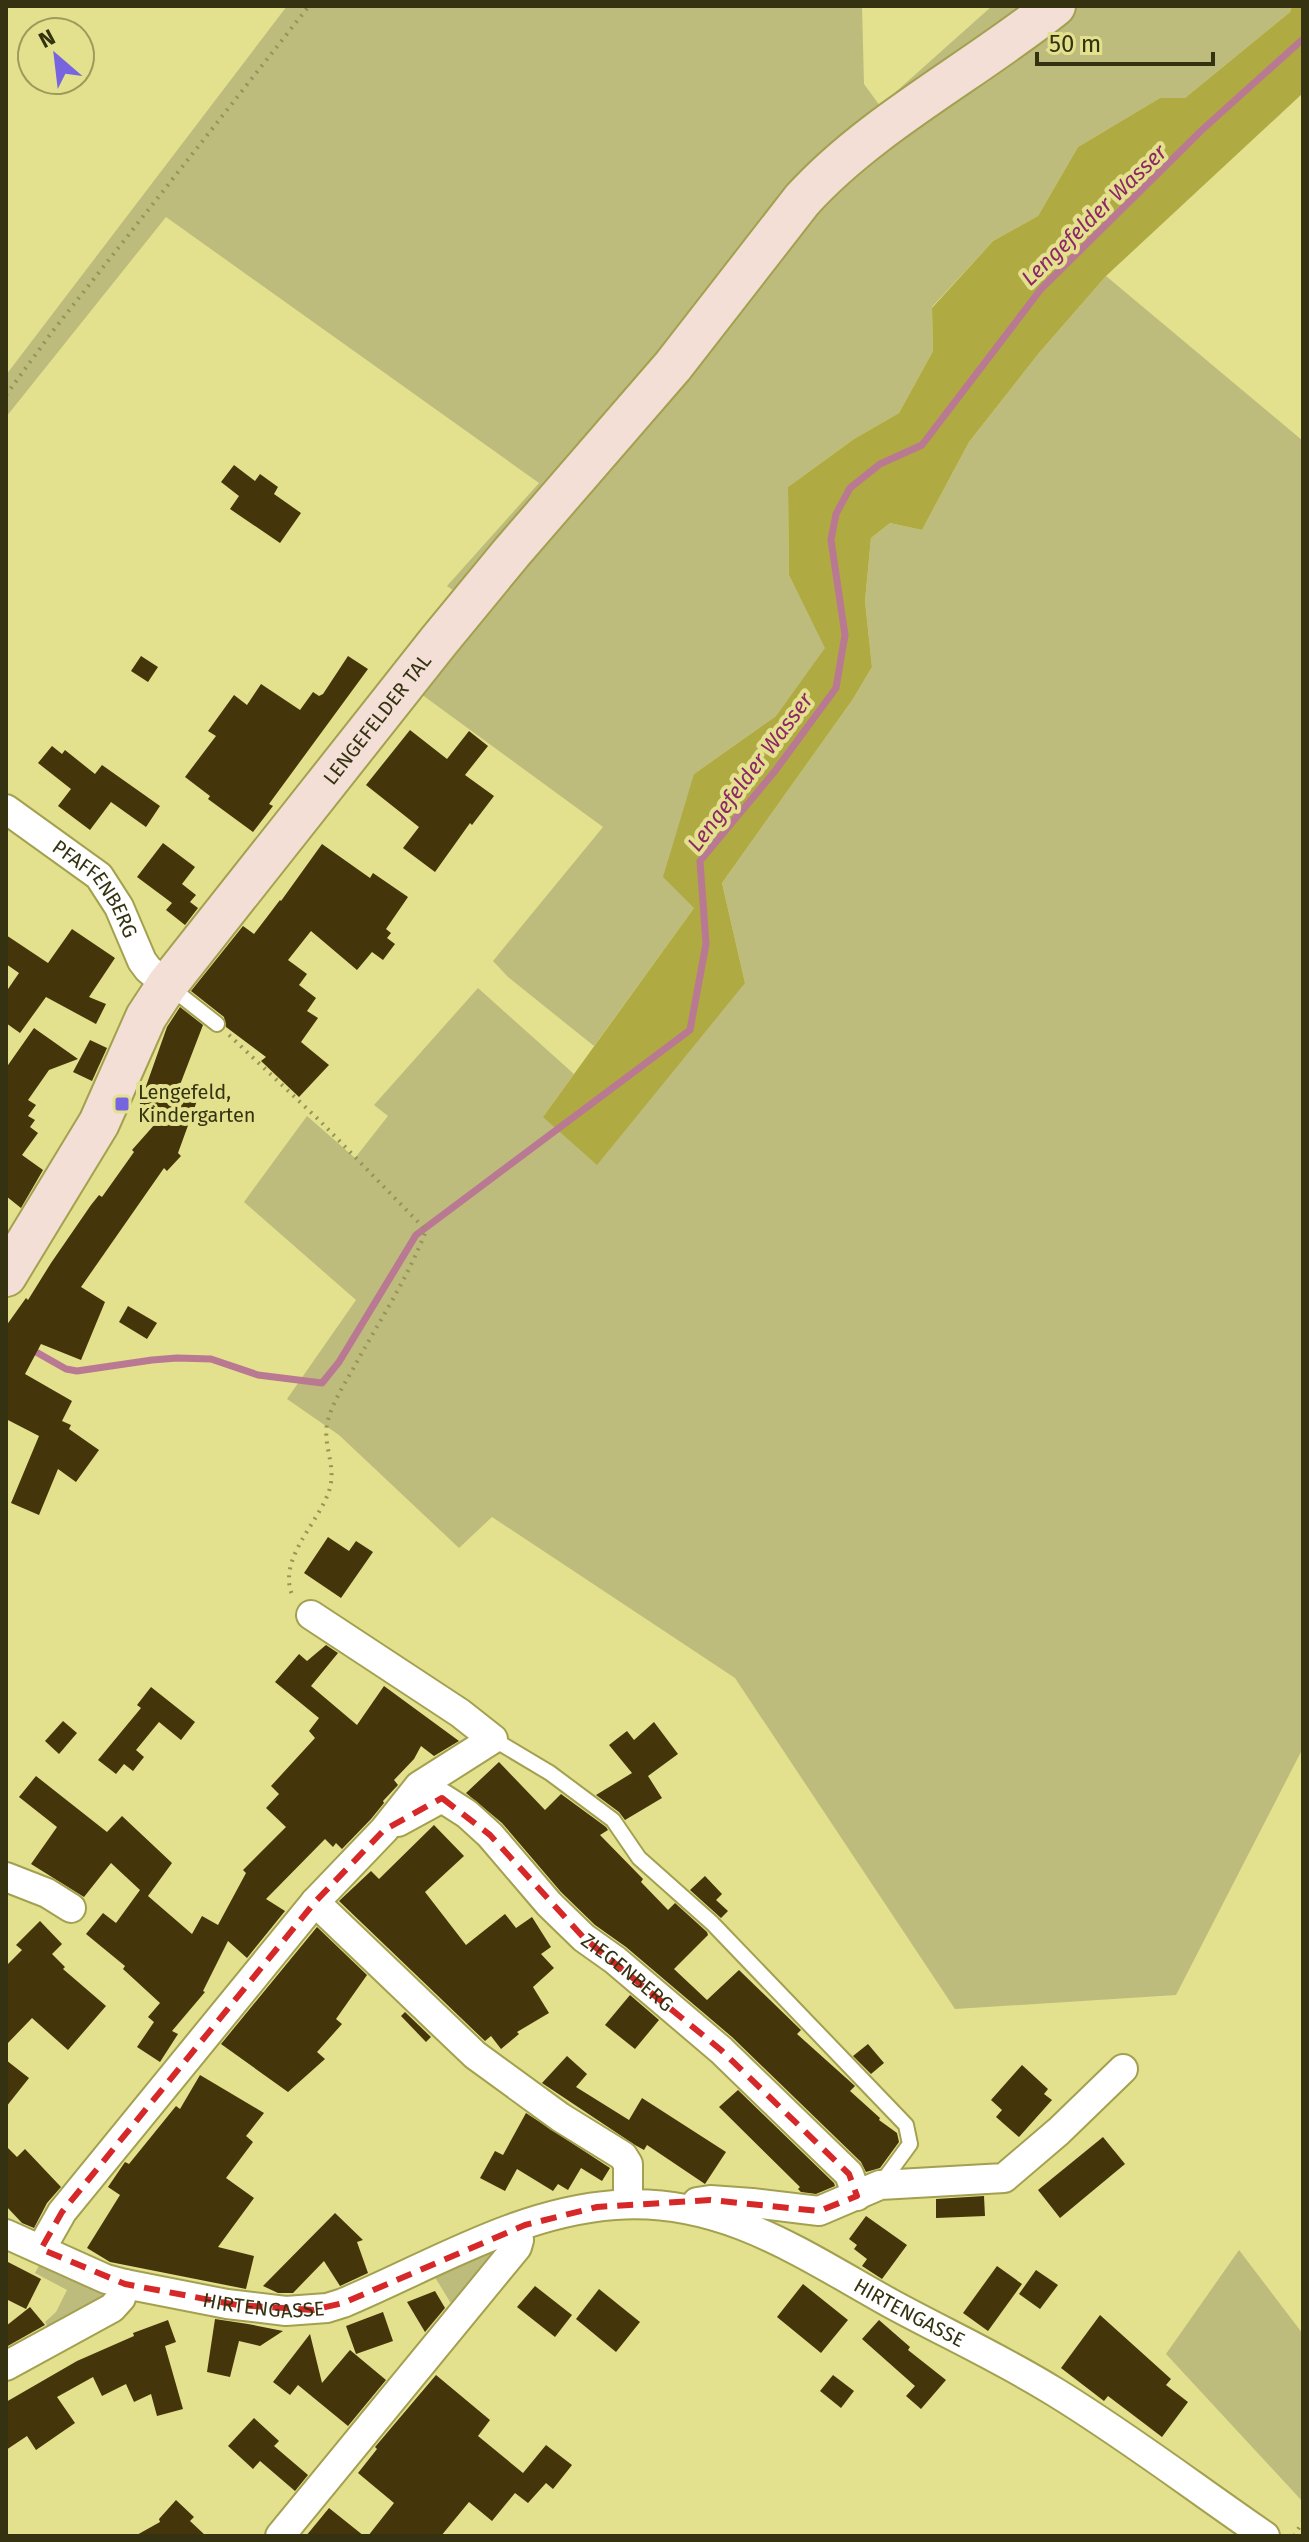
<svg xmlns="http://www.w3.org/2000/svg" width="1309" height="2542" viewBox="0 0 1309 2542" font-family="'Fira Sans',sans-serif">
<style>
.green{fill:#bebc7c}
.forest{fill:#afaa42}
.lines{fill:none;stroke-linecap:round;stroke-linejoin:round}
.stream{stroke:#ba7992;stroke-width:7}
.building{fill:#45350a}
.lane-casing{stroke:#a3a050;stroke-width:18}
.street-casing{stroke:#a3a050;stroke-width:32}
.secondary-casing{stroke:#a3a050;stroke-width:44}
.path{stroke:#969357;stroke-width:4;stroke-dasharray:2 6;stroke-linecap:butt}
.lane{stroke:#fff;stroke-width:14}
.street{stroke:#fff;stroke-width:28}
.secondary{stroke:#f3dfd5;stroke-width:40}
.marked{fill:none;stroke:#d62828;stroke-width:6;stroke-dasharray:16 10;stroke-linejoin:round}
.poi-dot{fill:#7764df;stroke:#e3e08e;stroke-width:3}
.labels{text-anchor:middle;dominant-baseline:central;stroke-width:8;stroke-linejoin:round;paint-order:stroke}
.street-label{font-size:20px;fill:#343210;stroke:#e3e08e}
.poi-label{font-size:20px;fill:#343210;stroke:#e3e08e;text-anchor:start}
.water-label{font-size:22px;font-style:italic;fill:#8f2667;stroke:#e3e08e}
</style>
<rect width="100%" height="100%" fill="#e3e08e"/>
<g class="green">
<path d="M287,6h575l2,78 16,22 112,-100h300l-2,6 -105,86h-25l-82,49 -40,69 -45,25 -61,66 1,44 -34,62 -45,26 -66,48 1,88 37,73 -50,68 -82,58v134l-100,138 -86,-69 -15,-16 110,-134 -182,-133 65,-81 -39,-27 92,-103 -373,-266 -160,200v-42z"/>
<path d="M1106,276l197,165v1307l-127,247 -221,14 -220,-331 -243,-161 -33,31 -120,-113 -52,-36 69,-99 -112,-98 63,-86 48,42 33,-42 -14,-11 104,-117 96,86 -31,43 202,-134 -23,-100 131,-184 19,-32 -7,-66 6,-63 19,-15 32,7 47,-88 70,-89z"/>
<path d="M492,2248l8,2 -45,60 -22,-36z"/>
<path d="M1239,2250l64,84v168l-137,-148z"/>
<path d="M41,2262l67,32 -57,38 -6,-10 11,-10 11,-22 -32,-17z"/>
</g>
<path class="forest" d="M1292,6h11v87l-197,183 -67,77 -70,89 -47,88 -32,-7 -19,15 -6,63 7,66 -19,32 -131,184 23,100 -148,182 -54,-48 151,-209 -31,-31 31,-103 82,-58 49,-68 -36,-73 -1,-88 66,-48 45,-26 34,-62 -1,-43 61,-67 45,-25 40,-69 82,-49h25l105,-86z"/>
<g class="lines">
<path class="stream" d="M29,1348l37,21 11,2 75,-11 25,-2 34,1 47,16 64,8 17,-21 77,-127 274,-205 16,-86 -6,-83 75,-90 61,-83 9,-53 -14,-95 5,-26 14,-26 30,-24 42,-19 119,-156 162,-160 100,-90"/>
</g>
<g class="building">
<path d="M234,465l21,16 5,-7 18,13 -4,7 27,19 -21,30 -50,-34 9,-13 -18,-14z"/>
<path d="M141,656l17,11 -10,15 -17,-11z"/>
<path d="M348,656l20,13 -99,135 4,2 -20,26 -45,-33 2,-3 -25,-19 31,-41 -8,-5 26,-36 13,10 14,-21 39,26 13,-18 6,4 4,-2z"/>
<path d="M410,730l37,29 22,-28 19,15 -23,29 29,21 -22,29 -2,-2 -35,49 -32,-24 16,-21 -53,-42z"/>
<path d="M52,746l10,8 3,-4 30,24 7,-9 58,41 -14,21 -35,-25 -21,28 -32,-24 13,-17 -33,-26z"/>
<path d="M163,843l32,24 -13,17 14,11 -6,7 8,6 -13,17 -19,-15 6,-7 -35,-26z"/>
<path d="M322,844l48,34 3,-5 35,24 -22,32 5,4 -4,5 8,6 -12,16 -11,-8 -15,18 -46,-39 -23,29 19,14 -8,11 17,13 -9,13 11,7 -17,24 28,23 -30,32 -38,-36 5,-4 -40,-30 -2,-10 -33,-26 52,-65 11,8 26,-34 1,1z"/>
<path d="M72,929l43,29 -26,39 17,7 -10,20 -50,-27 -26,36 -14,-10v-31l13,-19 -13,-9v-29l42,28z"/>
<path d="M180,1007l23,18 -25,65 20,8 -20,55 3,3 -14,15 -3,-3 -83,119 24,15 -24,58 -40,-16 -16,30 47,27 -10,20 9,4 -2,4 30,21 -23,32 -18,-13 -19,46 -28,-12 28,-67 -33,-17v-93l20,-28 2,2 23,-37 40,-58 8,-10 3,2 32,-45 -2,-2 31,-35 -24,-9 28,-79z"/>
<path d="M34,1028l44,31 -29,11 -21,30 8,5 -8,11 7,4 -5,7 8,6 -16,22 21,15 -22,38 -15,-12v-128z"/>
<path d="M90,1040l17,8 -15,33 -19,-9z"/>
<path d="M128,1306l29,17 -10,16 -28,-17z"/>
<path d="M328,1537l21,14 7,-10 17,11 -32,46 -37,-25z"/>
<path d="M326,1645l12,8 -27,33 46,39 27,-39 75,55 -25,15 -13,-10 -7,13 -20,21 4,5 -15,16 1,2 -13,16 -29,30 -6,-6 -3,4 -8,-8 -59,60 19,12 -38,47 -19,-17 -25,50 2,1 -33,39 6,3 -18,28 -23,-15 17,-25 -6,-5 12,-14 -37,-34 2,-3 -39,-32 17,-21 13,10 24,-33 -29,-27 -27,34 -53,-33 26,-37 -38,-30 17,-21 71,56 15,-16 50,47 -24,33 44,38 10,-18 16,9 28,-52 -3,-3 43,-43 -20,-19 13,-14 -8,-8 44,-48 -6,-7 10,-13 -44,-36 24,-28 8,7z"/>
<path d="M151,1687l44,35 -14,18 -22,-18 -23,28 8,7 -11,14 -9,-7 -8,10 -18,-14 43,-52 -4,-3z"/>
<path d="M63,1721l14,12 -18,21 -14,-13z"/>
<path d="M654,1722l24,32 -30,22 14,22 -37,22 -6,-8 -23,-17 36,-22 -23,-28 18,-14 7,9z"/>
<path d="M499,1762l46,48 16,-16 45,33 2,3 -8,5 43,44 -2,3 27,28 7,-7 32,29 1,3 -34,34 33,31 32,-30 62,60 -4,4 58,52 -5,5 30,27 -1,2 18,13 2,9 -19,26 -14,4 -5,-10 -129,-125 -106,-90 -31,-22 -34,-33 -59,-69 -36,-30z"/>
<path d="M434,1825l30,31 -39,36 41,53 39,-31 11,14 16,-11 19,30 -10,7 13,14 -21,19 16,26 -32,19 2,2 -18,15 -10,-13 -6,5 -146,-140 32,-30 8,8z"/>
<path d="M705,1876l17,18 -6,6 12,11 -7,7 -31,-28z"/>
<path d="M40,1921l22,23 -10,10 13,13 -2,2 43,37 -38,44 -36,-32 -26,27v-79l16,-16 -6,-5z"/>
<path d="M317,1927l50,48 -31,44 6,5 -25,28 8,7 -37,33 -67,-48z"/>
<path d="M630,1995l29,25 -24,29 -30,-24z"/>
<path d="M405,2012l26,25 -5,5 -25,-26z"/>
<path d="M868,2044l16,19 -13,11 -18,-18z"/>
<path d="M567,2056l20,18 -11,13 53,33 13,-22 84,54 -21,32 -58,-39 -3,5 -9,-5 -93,-62z"/>
<path d="M6,2060l23,18 -23,29z"/>
<path d="M1022,2065l26,24 -4,5 8,6 -33,37 -23,-20 6,-7 -11,-10z"/>
<path d="M200,2075l64,38 -18,23 7,6 -27,36 28,20 -36,49 36,9 -8,33 -136,-27 -23,-14 33,-53 -12,-8 17,-25 4,2 47,-58 4,3z"/>
<path d="M738,2090l96,93 1,3 -19,8 -15,-2 -3,-3 2,-2 -81,-80z"/>
<path d="M526,2113l84,55 -8,13 -21,-13 -13,22 -10,-6 -5,7 -36,-22 -12,22 -25,-13 15,-27 8,4z"/>
<path d="M1103,2137l22,27 -65,54 -22,-28z"/>
<path d="M6,2146l11,11 8,-8 36,38 -14,16 -13,25 -12,-5 -16,-17z"/>
<path d="M984,2196l1,20 -49,2v-19z"/>
<path d="M335,2213l28,27 -6,2 11,31 -28,13 -16,-25 -31,32h-15l-15,-7z"/>
<path d="M866,2216l41,29 -25,34 -20,-13 5,-7 -13,-10 3,-4 -8,-6z"/>
<path d="M6,2261l35,18 -15,30 -20,-10z"/>
<path d="M997,2266l25,18 -34,47 -25,-18z"/>
<path d="M1036,2270l22,15 -18,24 -21,-15z"/>
<path d="M803,2284l45,36 -27,33 -44,-36z"/>
<path d="M535,2286l37,29 -17,22 -38,-30z"/>
<path d="M599,2289l41,33 -24,30 -40,-33z"/>
<path d="M435,2291l10,17 -20,24 -18,-30z"/>
<path d="M30,2307l15,18 -39,22v-21z"/>
<path d="M383,2312l10,29 -37,13 -10,-28z"/>
<path d="M1100,2315l71,64 -5,6 22,17 -26,35 -54,-41 -4,5 -43,-33z"/>
<path d="M215,2319l33,5 35,7 -23,15 -21,-5 -9,36 -23,-5z"/>
<path d="M168,2320l8,22 -11,4 18,63 -26,7 -6,-22 -17,8 -8,-18 -24,12 -9,-19 -36,20 18,26 -39,27 -9,-14 -21,14v-48l71,-41 57,-25 -1,-3z"/>
<path d="M879,2320l31,27 -2,3 38,30 -25,29 -15,-13 9,-10 -53,-47z"/>
<path d="M310,2334l12,49 28,-33 36,30 -38,46 -50,-41 -8,10 -17,-13z"/>
<path d="M436,2375l54,45 -12,16 45,37 23,-28 26,20 -19,24 -7,-6 -18,20 -13,-10 -23,28 -23,-19 -28,34h-73l26,-33 -36,-30 19,-24 -2,-2z"/>
<path d="M833,2375l21,16 -13,17 -21,-17z"/>
<path d="M254,2418l25,23 -5,5 34,29 -13,16 -35,-30 -7,8 -25,-23z"/>
<path d="M176,2500l18,17 -4,4 16,15h-71l25,-14 -1,-3z"/>
<path d="M329,2508l35,28h-58z"/>
</g>
<g class="lines">
<defs>
<g id="lane">
<path d="M170,987l47,37"/>
<path d="M493,1739l57,34 63,47 26,38 73,65 194,202 4,19 -30,41"/>
</g>
<g id="street">
<path id="s1" d="M6,809l93,67 20,31 23,54 6,8 19,16"/>
<path id="s2" d="M398,1822l44,-24 25,16 23,21 59,69 35,34 31,22 106,90 128,124 8,22"/>
<path d="M6,1877l41,16 24,15"/>
<path d="M315,1902l160,153 85,62 63,39 5,8v40"/>
<path d="M697,2202l13,-2 42,3 67,8 61,-26 124,-7 55,-47 64,-62"/>
<path id="s3" d="M6,2234l100,45 19,5 102,20 59,7 41,-3 16,-5c88,-37 175,-91 272,-98 107,-8 187,49 275,98 55,30 112,56 165,89 72,44 140,96 210,144"/>
<path d="M41,2249l21,-37 253,-310 69,-72 35,-44 74,-47 -33,-26 -149,-98"/>
<path d="M6,2366l106,-58 9,-10 4,-14"/>
<path d="M280,2536l237,-289 2,-7 -4,-12"/>
</g>
<g id="secondary">
<path id="s4" d="M6,1276l93,-153 47,-106 21,-32 271,-343 74,-90 161,-186 129,-166c69,-76 172,-129 253,-194"/>
</g>
</defs>
<use href="#lane" class="lane-casing"/>
<use href="#street" class="street-casing"/>
<use href="#secondary" class="secondary-casing"/>
<g class="path">
<path d="M6,395l46,-63 257,-326"/>
<path d="M229,1035l89,84 105,108 2,6c-17,44 -43,84 -66,125 -11,21 -27,43 -32,66 -4,24 10,42 2,67 -11,33 -53,69 -36,106"/>
<path d="M1294,2536l9,-15"/>
</g>
<use href="#lane" class="lane"/>
<use href="#street" class="street"/>
<use href="#secondary" class="secondary"/>
</g>
<path class="marked" d="M442,1798l48,37 94,103 137,112 128,124 8,22 -38,15 -109,-11 -113,7 -72,18 -182,78 -30,7 -76,-5 -112,-21 -84,-35 21,-37 253,-310 69,-72z"/>
<rect class="poi-dot" x="114" y="1096" width="16" height="16" rx="4"/>
<g class="labels">
<g class="street-label">
<text stroke="none"><textPath href="#s4" startOffset="672">LENGEFELDER TAL</textPath></text>
<text stroke="none"><textPath href="#s1" startOffset="122">PFAFFENBERG</textPath></text>
<text stroke="none"><textPath href="#s2" startOffset="306">ZIEGENBERG</textPath></text>
<text stroke="none"><textPath href="#s3" startOffset="270">HIRTENGASSE</textPath></text>
<text stroke="none"><textPath href="#s3" startOffset="960">HIRTENGASSE</textPath></text>
</g>
<g class="poi-label">
<text x="138" y="1092">Lengefeld,<tspan x="138" dy="23">Kindergarten</tspan></text>
</g>
<g class="water-label">
<text transform="translate(1094 215) rotate(-44)">Lengefelder Wasser</text>
<text transform="translate(750 772) rotate(-53)">Lengefelder Wasser</text>
</g>
</g>
<rect width="1309" height="2542" fill="none" stroke="#343210" stroke-width="16"/>
<g transform="translate(56 56) rotate(332)"><circle r="38" fill="#e3e08e" stroke="#9d9a5c" stroke-width="2"/>
<path d="M0-6L14 30L0 20L-14 30Z" fill="#7764df"/>
<text y="-12" font-size="22" font-weight="bold" text-anchor="middle" fill="#343210">N</text>
</g>
<path d="M1037 52v12h176v-12" fill="none" stroke="#343210" stroke-width="4"/>
<text x="1049" y="52" font-size="24" fill="#343210" stroke="#e3e08e" stroke-width="6" paint-order="stroke">50 m</text>
</svg>
